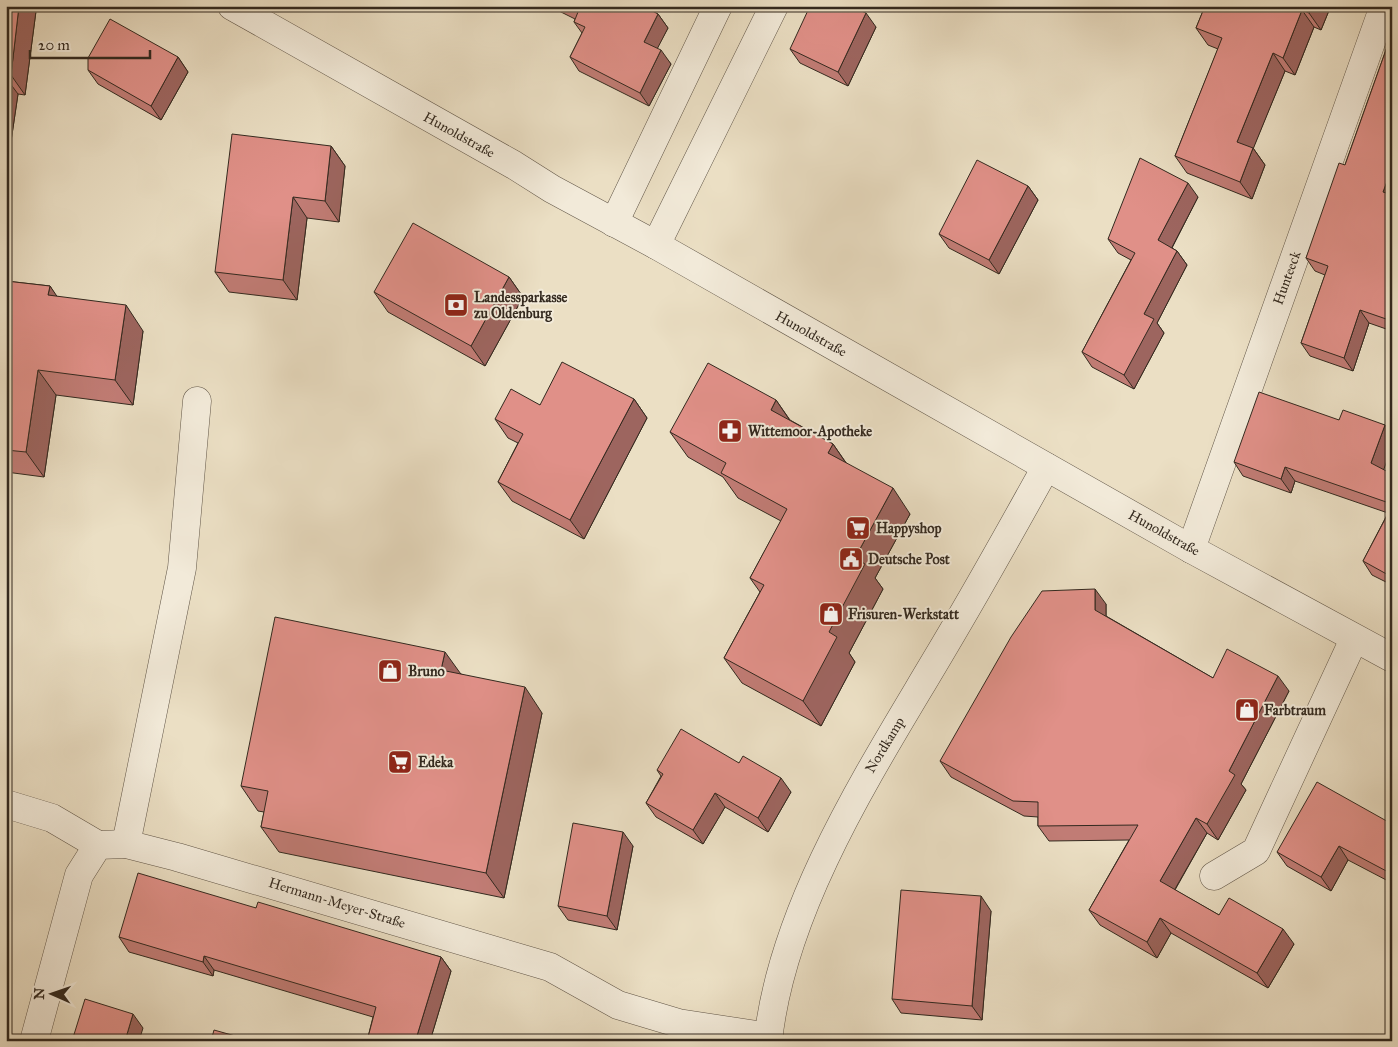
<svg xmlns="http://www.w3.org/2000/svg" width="1398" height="1047" viewBox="0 0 1398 1047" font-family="'IM FELL Great Primer',serif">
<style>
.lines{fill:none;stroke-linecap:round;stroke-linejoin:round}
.minor-casing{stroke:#615648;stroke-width:29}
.minor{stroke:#f2ead9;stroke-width:28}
.wall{fill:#c17c75;stroke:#33291f}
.shaded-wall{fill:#9d655f;stroke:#33291f}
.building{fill:#e09088;stroke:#33291f}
.labels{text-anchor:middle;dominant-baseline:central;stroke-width:4;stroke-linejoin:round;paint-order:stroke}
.street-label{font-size:14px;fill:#33291f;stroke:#f2ead9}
.poi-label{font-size:14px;font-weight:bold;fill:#33291f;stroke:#f2ead9;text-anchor:start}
</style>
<rect width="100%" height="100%" fill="#ebdfc4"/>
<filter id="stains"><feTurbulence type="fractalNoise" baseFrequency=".004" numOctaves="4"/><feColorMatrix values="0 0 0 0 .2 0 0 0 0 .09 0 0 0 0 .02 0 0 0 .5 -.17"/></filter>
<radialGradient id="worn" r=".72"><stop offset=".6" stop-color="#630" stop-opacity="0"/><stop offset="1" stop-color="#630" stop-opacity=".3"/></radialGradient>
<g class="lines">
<defs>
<g id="minor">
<path d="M232,6l282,159 38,24 104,56 535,304 201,109"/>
<path d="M614,223l104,-217"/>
<path d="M656,245l118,-239"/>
<path d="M1191,549l193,-543"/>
<path d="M6,804l46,14 46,27"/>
<path d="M126,844l56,-276 15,-167"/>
<path d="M1214,876l42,-25 98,-212"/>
<path d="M34,1041l45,-166 19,-30 28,-1 51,13 373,110 68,38 60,18 91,14"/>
<path d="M768,1041c14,-132 99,-265 165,-376 39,-65 76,-131 113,-198"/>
</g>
</defs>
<use href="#minor" class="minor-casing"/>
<use href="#minor" class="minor"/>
</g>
<g class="wall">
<path d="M6,6l30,5 -11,84 -7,-1 -8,54 -4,-1z"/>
<path d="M549,6h94l15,8 10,14 -11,20 14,16 -22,42 -70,-35 -9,-14 12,-24 -8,-11 1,-3z"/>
<path d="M1205,6h130l-1,3 -4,-1 -9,22 -7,-3 -19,48 -10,-4 -32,77 12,17 -13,34 -65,-26 -12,-17 43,-107 -10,-4 -12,-17z"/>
<path d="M876,27l-28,59 -48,-23 -10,-14z"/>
<path d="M1392,33v298l-23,-8 -16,48 -43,-15 -9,-13 24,-68 -10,-4 -9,-13 39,-93z"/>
<path d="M178,57l10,15 -27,48 -63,-36 -10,-14z"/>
<path d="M331,146l14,20 -6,56 -32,-4 -10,82 -68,-8 -14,-20z"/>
<path d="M1028,186l10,14 -39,74 -50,-26 -10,-14z"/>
<path d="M1198,197l-26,51 5,3 10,14 -30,58 7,10 -30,56 -42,-22 -10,-15 49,-92 -13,-7 -10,-14z"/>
<path d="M509,277l14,20 -38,69 -97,-54 -14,-20z"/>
<path d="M6,281l44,5 6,10 87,35 -10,74 -77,-10 -12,82 -38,-5z"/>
<path d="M634,399l13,19 -63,121 -72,-38 -14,-19 20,-39 -10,-5 -13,-19 45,-14z"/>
<path d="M776,400l14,20 43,24 14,20 63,50 -35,64 8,11 -34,64 6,9 -34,64 -79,-43 -18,-25 36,-66 -10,-14 31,-57 -43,-23 -15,-21 -35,-20 -18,-25z"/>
<path d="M1339,420l46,5 7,10v12l-9,23 9,4v111l-20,-10 -9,-14 25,-48 -93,-32 -4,12 -48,-17 -9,-14z"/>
<path d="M1106,604v12l107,62 76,13 -48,93 5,6 -28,50 -11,-7 -32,57 44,25 75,29 -26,44 -97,-55 -14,25 -57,-33 -11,-15 40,-70 -80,1 -11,-15v-9l-14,-1 -73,-39 -11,-16z"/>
<path d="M461,674l81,39 -38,185 -225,-46 -18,-25 3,-15 -6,-1 -17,-25z"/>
<path d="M739,763l52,29 -23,40 -43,-25 -22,37 -47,-27 -10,-14 15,-27 -4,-6z"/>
<path d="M1392,824v59l-44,-23 -17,31 -44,-25 -10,-14z"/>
<path d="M633,846l-16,84 -49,-10 -10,-14z"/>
<path d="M256,908l185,49 10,14 -21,70h-63l6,-24 -159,-47 -1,6 -84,-24 -10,-15z"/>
<path d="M991,911l-9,109 -81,-7 -9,-14z"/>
</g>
<g class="shaded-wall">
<path d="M19,6h13l4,5 -11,84 -14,-20z"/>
<path d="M1312,6h17l1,2 -9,22 -12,-17z"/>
<path d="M1302,10l12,17 -19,48 -12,-17z"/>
<path d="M866,13l10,14 -28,59 -10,-14z"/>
<path d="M658,14l10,14 -14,27 -10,-13z"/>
<path d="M661,50l10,14 -22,42 -9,-13z"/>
<path d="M1273,53l12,18 -36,88 -12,-17z"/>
<path d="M178,57l10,15 -27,48 -10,-14z"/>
<path d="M6,78l12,16 -8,54 -4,-6z"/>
<path d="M331,146l14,20 -6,56 -14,-21z"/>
<path d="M1253,148l12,17 -13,34 -12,-17z"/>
<path d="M1392,168v37l-9,-13z"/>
<path d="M1188,183l10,14 -30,58 -10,-15z"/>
<path d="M1028,186l10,14 -39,74 -10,-14z"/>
<path d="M293,197l14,21 -10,82 -14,-20z"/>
<path d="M1177,251l10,14 -30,58 7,10 -30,56 -10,-14 20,-61z"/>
<path d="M509,277l14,20 -38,69 -14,-20z"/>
<path d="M50,286l17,25 -19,-16z"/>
<path d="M126,305l17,26 -10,74 -18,-25z"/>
<path d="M1360,310l9,13 -16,48 -9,-13z"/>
<path d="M38,370l18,25 -12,82 -18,-25z"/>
<path d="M634,399l13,19 -63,121 -14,-19z"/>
<path d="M776,400l17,25 -22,-15z"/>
<path d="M1385,425l7,10v12l-11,30 -10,-14z"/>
<path d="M833,444l17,25 -22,-16z"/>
<path d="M1285,467l10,14 -4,12 -10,-14z"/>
<path d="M893,488l17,26 -35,64 8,11 -34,64 6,9 -34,64 -18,-25 26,-69 26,-74z"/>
<path d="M1095,589l11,15v21l-11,-15z"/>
<path d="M445,652l18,25 -22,-7z"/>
<path d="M1278,676l11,15 -48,93 5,6 -28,50 -11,-16 22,-53z"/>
<path d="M525,687l17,26 -38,185 -18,-25z"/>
<path d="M781,778l10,14 -23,40 -10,-14z"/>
<path d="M715,793l10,14 -22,37 -10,-14z"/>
<path d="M1196,818l11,15 -36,63 -11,-15z"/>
<path d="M623,832l10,14 -16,84 -10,-14z"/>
<path d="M1339,846l9,14 -17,31 -10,-14z"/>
<path d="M981,896l10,15 -9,109 -10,-14z"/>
<path d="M1160,918l11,15 -14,25 -10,-16z"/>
<path d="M1283,929l11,15 -26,44 -11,-15z"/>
<path d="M204,956l10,14 -1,6 -10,-14z"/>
<path d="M441,957l10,14 -21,70h-13l-1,-2z"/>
<path d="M133,1014l10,14 -4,13h-14z"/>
</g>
<g class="building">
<path d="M6,6h13l-8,69 -5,-1z"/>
<path d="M566,6h77l15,8 -14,28 17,8 -21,43 -70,-36 15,-30 -11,-5 4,-10z"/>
<path d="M810,6h41l15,7 -28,59 -48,-23z"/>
<path d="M1205,6h107l-3,7 -7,-3 -19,48 -10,-5 -36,89 16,6 -13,34 -65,-26 47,-118 -26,-10z"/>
<path d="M110,19l68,38 -27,49 -63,-36v-12z"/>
<path d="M1392,33v135l-9,24 9,3v126l-32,-11 -16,48 -43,-15 27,-77 -22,-8 33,-95 6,2z"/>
<path d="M232,134l99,12 -6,55 -32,-4 -10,83 -68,-8z"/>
<path d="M1140,158l48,25 -30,57 19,11 -33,63 10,5 -30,56 -42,-23 53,-99 -27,-14z"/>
<path d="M977,160l51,26 -39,74 -50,-26z"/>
<path d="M413,223l96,54 -38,69 -97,-54z"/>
<path d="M6,281l44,5 -2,9 78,10 -11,75 -77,-10 -12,82 -20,-2z"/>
<path d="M562,362l72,37 -64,121 -72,-38 25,-48 -28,-15 16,-30 29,16z"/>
<path d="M708,363l68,37 -5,10 62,34 -5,9 65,35 -38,70 10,6 -36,68 8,5 -34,64 -79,-43 40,-73 -14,-7 37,-69 -66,-36 5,-10 -56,-31z"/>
<path d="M1259,392l80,28 4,-10 42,15 -14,38 21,11v30l-107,-37 -4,12 -47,-17z"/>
<path d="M1392,506v71l-29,-16z"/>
<path d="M1095,589v21l118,68 14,-29 51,27 -49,95 6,4 -28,49 -11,-6 -36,63 59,34 10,-17 54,31 -26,44 -97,-55 -13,24 -58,-32 49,-85 -100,1v-24l-25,-1 -73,-40 71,-124 31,-46z"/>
<path d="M275,617l170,35 -4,18 84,17 -39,186 -225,-46 7,-36 -27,-5z"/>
<path d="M681,729l58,34 4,-7 38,22 -23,40 -43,-25 -22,37 -47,-27 17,-29 -6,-4z"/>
<path d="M1317,782l75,42v50l-53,-28 -18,31 -44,-25z"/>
<path d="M573,823l50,9 -16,84 -49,-10z"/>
<path d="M138,873l118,35 2,-6 183,55 -25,82 7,2h-56l9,-34 -172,-51 -1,6 -84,-25z"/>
<path d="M901,890l80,6 -9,110 -80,-7z"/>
<path d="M85,999l48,15 -8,27h-53z"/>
<path d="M214,1030l39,11h-42z"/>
<path d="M1091,1038l35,3h-36z"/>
</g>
<defs>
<symbol id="bank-square" viewBox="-11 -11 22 22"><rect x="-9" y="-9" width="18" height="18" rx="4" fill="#8f2418" stroke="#f2ead9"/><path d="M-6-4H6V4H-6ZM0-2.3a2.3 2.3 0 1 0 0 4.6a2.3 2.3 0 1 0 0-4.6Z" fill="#fff"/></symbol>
<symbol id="pharmacy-square" viewBox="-11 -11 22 22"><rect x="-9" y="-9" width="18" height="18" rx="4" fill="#8f2418" stroke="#f2ead9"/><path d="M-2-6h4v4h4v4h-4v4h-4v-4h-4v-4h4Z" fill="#fff"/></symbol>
<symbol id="supermarket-square" viewBox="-11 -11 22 22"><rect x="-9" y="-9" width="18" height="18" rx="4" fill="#8f2418" stroke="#f2ead9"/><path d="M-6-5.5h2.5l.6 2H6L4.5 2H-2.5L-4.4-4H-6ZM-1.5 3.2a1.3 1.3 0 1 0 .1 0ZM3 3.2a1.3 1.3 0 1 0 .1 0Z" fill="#fff"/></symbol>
<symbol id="civic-square" viewBox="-11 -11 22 22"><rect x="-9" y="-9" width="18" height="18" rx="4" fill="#8f2418" stroke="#f2ead9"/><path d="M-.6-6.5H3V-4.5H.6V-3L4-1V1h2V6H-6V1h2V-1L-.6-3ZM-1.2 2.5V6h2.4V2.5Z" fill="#fff"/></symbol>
<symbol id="shop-square" viewBox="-11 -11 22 22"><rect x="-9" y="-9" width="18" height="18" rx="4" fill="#8f2418" stroke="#f2ead9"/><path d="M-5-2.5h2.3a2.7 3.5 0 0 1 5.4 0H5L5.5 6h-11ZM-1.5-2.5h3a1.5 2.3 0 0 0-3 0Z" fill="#fff"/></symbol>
</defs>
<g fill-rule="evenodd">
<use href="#bank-square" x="442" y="291" width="28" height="28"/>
<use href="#pharmacy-square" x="716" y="417" width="28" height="28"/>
<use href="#supermarket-square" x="844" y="514" width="28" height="28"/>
<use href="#civic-square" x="837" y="545" width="28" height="28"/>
<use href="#shop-square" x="817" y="600" width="28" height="28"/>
<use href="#shop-square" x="376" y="657" width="28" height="28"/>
<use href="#shop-square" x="1233" y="696" width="28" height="28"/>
<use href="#supermarket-square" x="386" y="748" width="28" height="28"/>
</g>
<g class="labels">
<g class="street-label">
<text transform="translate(459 135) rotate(29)">Hunoldstraße</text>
<text transform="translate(1287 278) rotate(-70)">Hunteeck</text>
<text transform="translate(811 334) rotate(29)">Hunoldstraße</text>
<text transform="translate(1164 533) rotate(29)">Hunoldstraße</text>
<text transform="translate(885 745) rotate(-59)">Nordkamp</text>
<text transform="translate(337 903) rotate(17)">Hermann-Meyer-Straße</text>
</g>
<g class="poi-label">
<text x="474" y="297">Landessparkasse<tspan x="474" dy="16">zu Oldenburg</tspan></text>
<text x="748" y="431">Wittemoor-Apotheke</text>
<text x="876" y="528">Happyshop</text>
<text x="868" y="559">Deutsche Post</text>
<text x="848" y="614">Frisuren-Werkstatt</text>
<text x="408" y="671">Bruno</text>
<text x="1264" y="710">Farbtraum</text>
<text x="418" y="762">Edeka</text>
</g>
</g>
<rect width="1398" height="1047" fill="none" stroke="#ebdfc4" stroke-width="25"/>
<rect x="8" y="8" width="1383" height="1032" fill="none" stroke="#33291f" stroke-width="2.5"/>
<rect x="12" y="12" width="1373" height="1022" fill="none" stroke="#33291f"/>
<g transform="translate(52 994) rotate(272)" stroke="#f2ead9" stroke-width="4" paint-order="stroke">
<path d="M0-4L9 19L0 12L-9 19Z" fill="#33291f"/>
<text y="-8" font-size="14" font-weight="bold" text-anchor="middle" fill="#33291f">N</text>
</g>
<path d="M30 50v8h120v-8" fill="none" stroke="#33291f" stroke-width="2.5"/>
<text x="38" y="50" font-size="15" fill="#33291f" stroke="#f2ead9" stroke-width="4" paint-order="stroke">20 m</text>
<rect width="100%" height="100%" filter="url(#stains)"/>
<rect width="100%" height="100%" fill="url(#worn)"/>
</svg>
